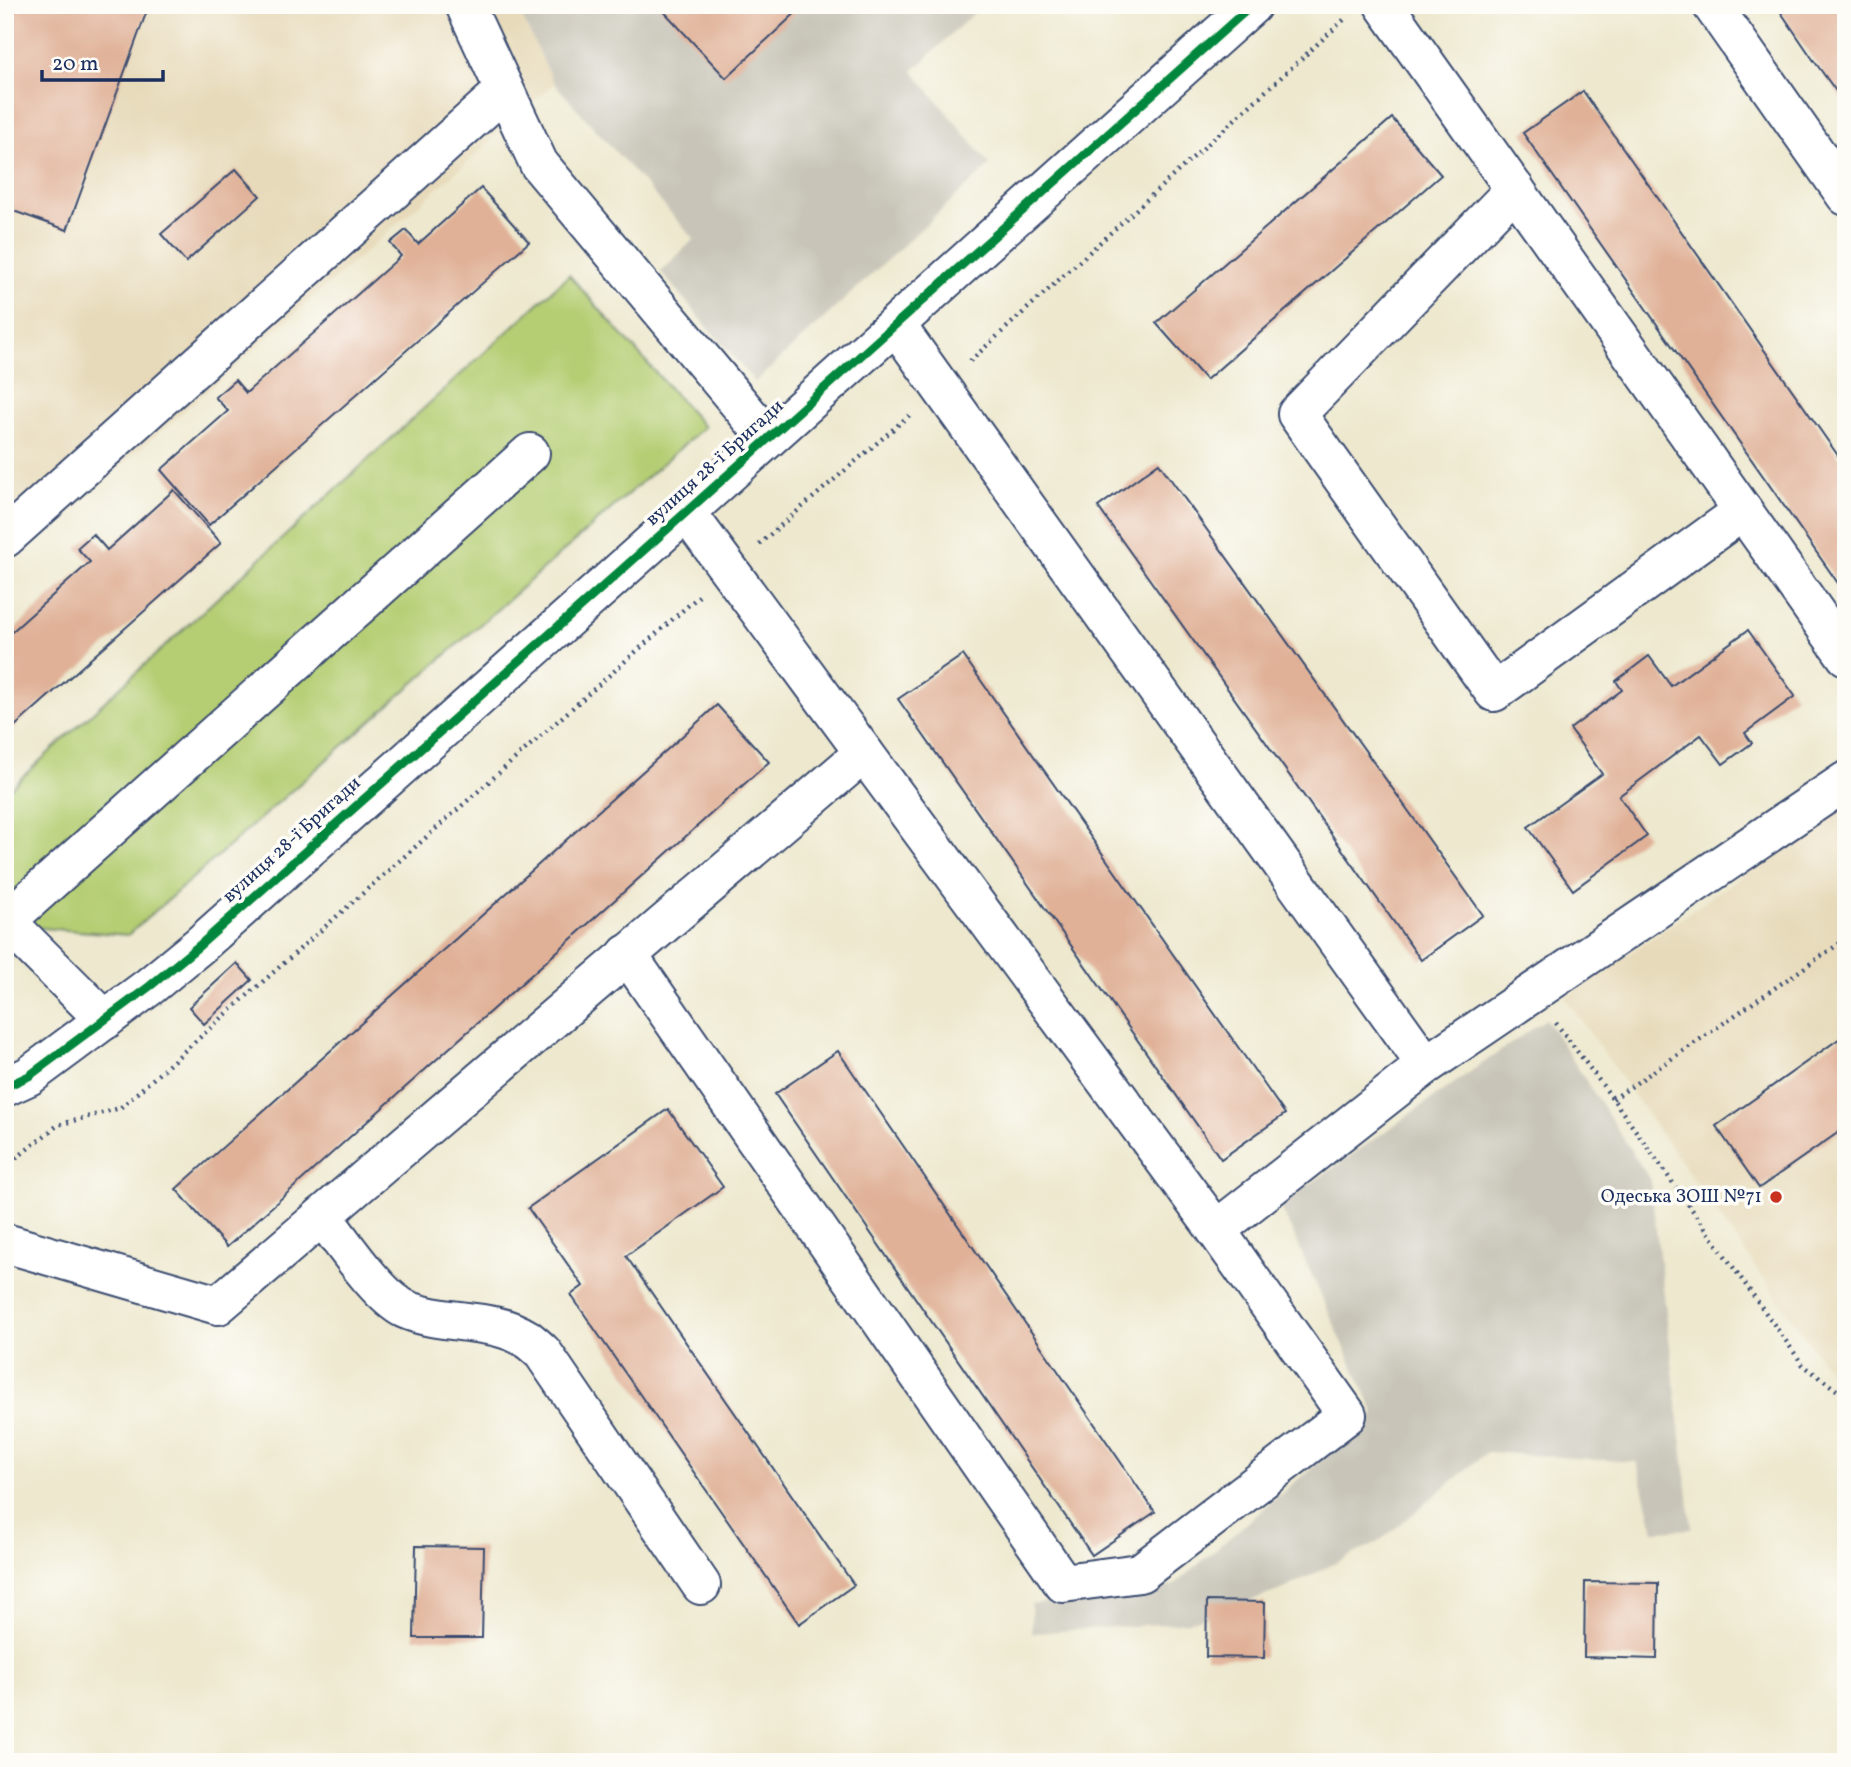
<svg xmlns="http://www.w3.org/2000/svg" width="1851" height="1767" viewBox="0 0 1851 1767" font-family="Vollkorn,serif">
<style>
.built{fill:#e7daba}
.industrial{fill:#c8c4b8}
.green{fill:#b5ce73;stroke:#687e68;stroke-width:2}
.building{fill:#e0b197}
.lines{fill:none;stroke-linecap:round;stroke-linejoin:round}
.minor-casing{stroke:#3a4b6f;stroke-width:42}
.path{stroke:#3a4b6f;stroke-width:4.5;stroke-dasharray:2 5;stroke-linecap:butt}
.minor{stroke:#fff;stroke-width:38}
.cycleway-casing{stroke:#fdfcf7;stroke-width:13}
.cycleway{stroke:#00873e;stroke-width:9}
.poi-dot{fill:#c8321e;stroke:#fdfcf7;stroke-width:2.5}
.labels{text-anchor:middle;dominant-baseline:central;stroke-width:7;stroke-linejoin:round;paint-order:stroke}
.street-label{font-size:19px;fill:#1b2f5e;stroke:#fdfcf7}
.poi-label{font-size:19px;fill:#1b2f5e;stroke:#fdfcf7;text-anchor:end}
</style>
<rect width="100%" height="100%" fill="#fdfcf7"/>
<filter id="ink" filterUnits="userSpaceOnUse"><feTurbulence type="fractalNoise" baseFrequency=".0143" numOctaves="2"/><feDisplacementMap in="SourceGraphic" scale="14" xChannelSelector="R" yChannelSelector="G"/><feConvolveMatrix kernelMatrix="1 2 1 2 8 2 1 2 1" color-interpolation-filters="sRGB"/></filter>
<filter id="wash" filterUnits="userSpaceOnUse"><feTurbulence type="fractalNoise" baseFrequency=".00686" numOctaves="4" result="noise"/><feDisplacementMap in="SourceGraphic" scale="28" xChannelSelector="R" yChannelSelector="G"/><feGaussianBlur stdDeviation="1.57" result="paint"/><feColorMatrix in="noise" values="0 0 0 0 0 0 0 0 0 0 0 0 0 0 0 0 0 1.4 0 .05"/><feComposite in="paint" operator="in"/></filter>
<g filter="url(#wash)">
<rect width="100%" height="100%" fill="#ede8ce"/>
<g class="built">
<path d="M5,5h511l38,78 -84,77 -465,408z"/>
<path d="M1846,804v591l-281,-397z"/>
</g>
<g class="industrial">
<path d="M516,5h459l3,4 -65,62 77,94 -235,217 -94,-110 33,-33 -140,-156z"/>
<path d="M1546,1019l104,161 42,349 -38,2 -17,-69 -150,-10 -107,89 -99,49 -93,32 -156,11 -1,-29 142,-18 202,-172 -95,-209z"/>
</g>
<path class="green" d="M569,275l135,152 -576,508 -123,-10v-132z"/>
<g id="blocks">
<g class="building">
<path d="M17,5h132l-82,225 -62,-22v-171z"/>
<path d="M658,5h146l-78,73z"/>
<path d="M1776,5h70v100l-34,-47z"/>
<path d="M1583,91l263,376v114l-6,5 -317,-453z"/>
<path d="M1392,118l49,57 -235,205 -50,-57z"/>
<path d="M236,169l24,27 -74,66 -25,-28z"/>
<path d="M481,188l48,54 -320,283 -48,-55 67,-59 -13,-14 20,-17 11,13 155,-137 -11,-13 16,-13 12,14z"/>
<path d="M1159,463l324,452 -62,45 -323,-453z"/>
<path d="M174,490l47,53 -216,192v-97l85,-76 -13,-14 16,-14 14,16z"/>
<path d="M1748,630l47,66 -50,37 7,10 -29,21 -22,-29 -82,61 28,40 -74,54 -45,-63 74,-53 -32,-45 52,-39 -6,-9 33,-25 22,30z"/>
<path d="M963,655l322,459 -64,45 -323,-460z"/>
<path d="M717,705l52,57 -542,485 -51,-58z"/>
<path d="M237,963l15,17 -48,44 -15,-17z"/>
<path d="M1846,1034v93l-87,61 -43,-62z"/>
<path d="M838,1051l317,461 -63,43 -317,-461z"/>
<path d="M668,1109l55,78 -97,69 228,329 -55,39 -228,-329 12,-9 -55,-78z"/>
<path d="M416,1546l68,1 -2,91h-68z"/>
<path d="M1585,1582l73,1 -1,76 -73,-2z"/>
<path d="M1207,1601l58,1 -1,56 -58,-1z"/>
</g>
</g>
</g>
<g filter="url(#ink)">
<use href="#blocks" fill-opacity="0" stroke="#3a4b6f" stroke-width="2"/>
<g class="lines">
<defs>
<g id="minor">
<path d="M465,5l74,159 229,274"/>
<path d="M1384,5l462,651"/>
<path d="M1712,5l134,191"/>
<path d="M1515,189l-218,225 197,278 249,-181"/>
<path d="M896,325l530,740"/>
<path d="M5,538l499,-447"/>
<path d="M627,954l436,629 77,-10 207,-158 -131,-185 -529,-717"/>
<path d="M105,1020l-99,-99 524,-468"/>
<path d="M5,1087l24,-11 121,-90 50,-41c352,-312 702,-625 1052,-940"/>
<path d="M322,1216c20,25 56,80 83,93 38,17 86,7 122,30 5,4 11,9 16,14l158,232"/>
<path d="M1216,1230l210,-165 420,-284"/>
<path d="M5,1243l213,62 646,-552"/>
</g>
</defs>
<use href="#minor" class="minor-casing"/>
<g class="path">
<path d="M970,361l377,-344"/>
<path d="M759,544l153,-131"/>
<path d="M1556,1023l57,76 190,266 43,32"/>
<path d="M1613,1099l233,-160"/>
<path d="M5,1167l53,-42 62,-17 579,-512"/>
</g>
<use href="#minor" class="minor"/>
<defs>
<path id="cycleway" d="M5,1087l24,-11 121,-90 50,-41c352,-312 702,-625 1052,-940"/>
</defs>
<use href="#cycleway" class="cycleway-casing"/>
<use href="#cycleway" class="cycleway"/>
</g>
</g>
<circle class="poi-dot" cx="1776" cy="1197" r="7"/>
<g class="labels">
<g class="street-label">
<text transform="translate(715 463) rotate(-42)">вулиця 28-ї Бригади</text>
<text transform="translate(292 840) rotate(-42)">вулиця 28-ї Бригади</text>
</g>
<g class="poi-label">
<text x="1762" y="1197">Одеська ЗОШ №71</text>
</g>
</g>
<rect width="1851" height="1767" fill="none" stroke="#fdfcf7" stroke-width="28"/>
<path d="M42 70v10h121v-10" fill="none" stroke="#1b2f5e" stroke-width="3.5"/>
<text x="52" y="70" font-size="21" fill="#1b2f5e" stroke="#fdfcf7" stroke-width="5" paint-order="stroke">20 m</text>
</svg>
